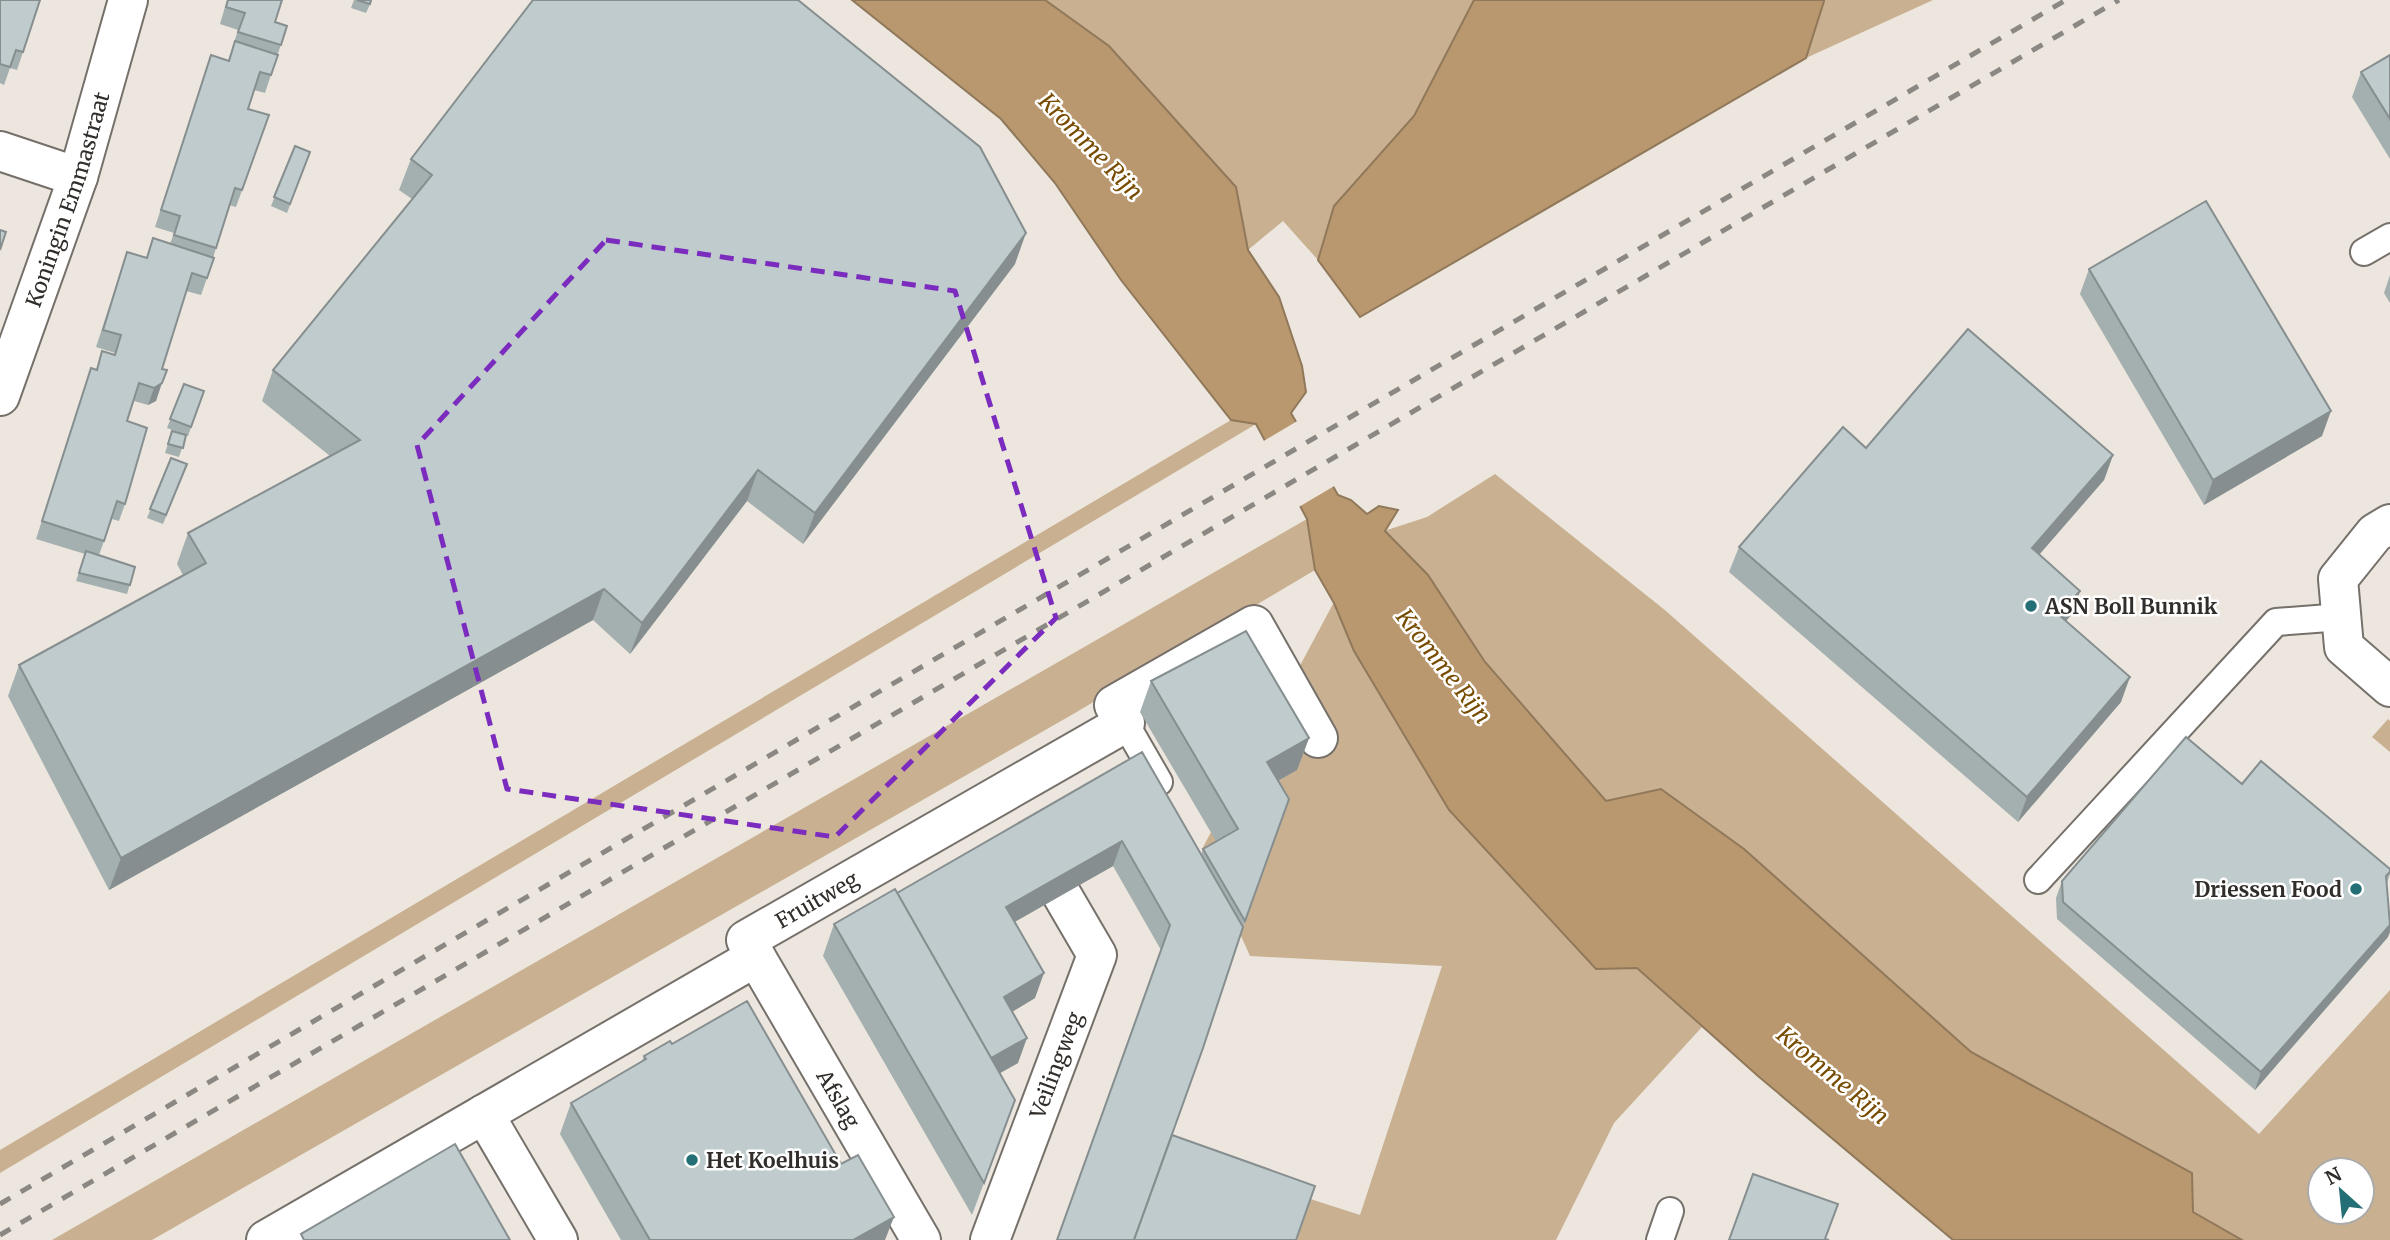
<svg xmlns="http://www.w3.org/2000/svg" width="2390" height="1240" viewBox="0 0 2390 1240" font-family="Merriweather,serif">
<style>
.green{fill:#c9b091;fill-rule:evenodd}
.water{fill:#b9986f;stroke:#90785a;stroke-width:2}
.pier{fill:#ece6de}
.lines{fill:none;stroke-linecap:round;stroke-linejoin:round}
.service-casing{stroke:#76706a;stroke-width:30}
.minor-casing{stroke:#76706a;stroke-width:42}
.service{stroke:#fff;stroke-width:26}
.minor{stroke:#fff;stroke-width:38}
.rail{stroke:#8b8782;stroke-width:5;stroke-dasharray:12 12;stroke-linecap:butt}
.wall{fill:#a4afaf}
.shaded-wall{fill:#868e8f}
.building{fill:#bfcbcc;stroke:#868e8f;stroke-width:2}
.marked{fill:none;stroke:#7b2cbf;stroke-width:5;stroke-dasharray:14 9;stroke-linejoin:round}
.poi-dot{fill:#246e75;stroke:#fff;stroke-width:2.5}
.labels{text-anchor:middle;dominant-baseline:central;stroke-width:5;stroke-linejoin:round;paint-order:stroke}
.street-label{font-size:21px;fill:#302d2a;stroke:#fff}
.poi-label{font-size:21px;font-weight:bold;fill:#302d2a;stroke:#fff;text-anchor:start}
.water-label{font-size:23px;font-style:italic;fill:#784c00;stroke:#fff}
</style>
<rect width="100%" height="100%" fill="#ece6de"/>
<g class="green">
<path d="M1045,0h429l-60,116 -80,90 -16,54 -35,-39 -35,29 -13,-63 -126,-141z"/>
<path d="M1824,0h109l-127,58z"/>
<path d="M1231,420l25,4 -1256,749v-23z"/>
<path d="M1495,474l171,137 593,523 131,-144v250h-148l-50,-28v-39l-221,-121 -83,-72 -282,-178 -121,-140 -57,-87 -44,-44 43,-14zM2320,1170h42v42h-42z"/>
<path d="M1307,519l8,51 -240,143 -923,527h-100z"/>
<path d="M1334,602l20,49 95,159 147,159 41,-1 65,59 -88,96 -58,117h-272l14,-45 62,20 82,-249 -192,-10 -48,-107z"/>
<path d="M2388,719l2,2v31l-18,-15z"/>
</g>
<g class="water">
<path d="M852,0h193l64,46 127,141 12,63 31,47 23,69 4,26 -15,21 47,82 13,5 16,14 12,-8 19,4 -13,21 43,44 57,87 121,139 55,-12 83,60 227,203 221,121 1,39 49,28h-289l-195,-164 -121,-108 -41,1 -147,-159 -95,-159 -20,-48 -19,-33 -8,-51 -51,-95 -25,-4 -110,-140 -66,-97 -54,-64z"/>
<path d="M1474,0h350v1l-18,57 -446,259 -42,-57 16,-54 80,-90z"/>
</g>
<path class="pier" d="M1299,420l37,65 -39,23 -35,-66z"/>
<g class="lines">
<defs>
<g id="service">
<path d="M2364,252l26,-15"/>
<path d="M1125,723l34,59"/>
<path d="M2038,880l238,-258 66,-5"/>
<path d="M1660,1240l10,-29"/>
</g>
<g id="minor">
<path d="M0,151l78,26"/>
<path id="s1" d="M0,396l78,-219 50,-177"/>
<path d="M2390,524l-15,9 -37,46 6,68 46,40"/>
<path id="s2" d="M756,957l165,283"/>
<path d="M484,1114l74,126"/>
<path id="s3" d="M266,1240l490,-283 -10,-17 379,-217 -11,-18 140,-80 64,113"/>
<path id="s4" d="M990,1240l107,-285 -35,-60"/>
</g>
</defs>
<use href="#service" class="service-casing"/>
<use href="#minor" class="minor-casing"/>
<use href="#service" class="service"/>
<use href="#minor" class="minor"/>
<g class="rail">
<path d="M0,1204l2066,-1204"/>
<path d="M0,1235l2119,-1235"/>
</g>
</g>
<g class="wall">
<path d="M0,0l23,52 -6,18 -7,-2 -6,17 -4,-2z"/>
<path d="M227,0h55l-7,22 12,4 -22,67 -11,-3 -6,19 21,6 -33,92 -7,-2 -16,53h1l-13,37 -15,-4 -24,78 -6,32 -8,4 -14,-4 -7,20 -2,83 -6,17 -7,-2 -13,36 36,12 -8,27 -51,-13 9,-27 -49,-15 55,-171 5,2 6,-19 12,4 1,-2 -19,-6 31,-95 19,6 7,-20 17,6 4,-11 -19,-6 56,-172 17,6 4,-12 6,-19 -18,-6z"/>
<path d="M354,0h18l-6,13 -15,-5z"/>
<path d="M2390,55v104l-38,-62 9,-25z"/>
<path d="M295,146l15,6 -23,61 -16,-7z"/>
<path d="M411,159l604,105 -212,280 -56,-43 -117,153 -37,-34 -484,270 -101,-194 11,-31 164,-90 -6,-11 11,-31 142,-77 -68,-55 11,-31 139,-171 -13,-9z"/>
<path d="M2089,269l233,167 -118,69 -124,-211z"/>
<path d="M2390,275v28l-6,-10z"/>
<path d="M184,384l20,7 -16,45h-2l-7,21 -14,-4 7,-22 11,3 -16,-6z"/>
<path d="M1866,448l247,7 -9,25 -65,75 41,36 -9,24 -5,6 55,81 -103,120 -289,-250 10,-25z"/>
<path d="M171,458l16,6 -24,60 -16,-6z"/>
<path d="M1151,681l158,57 -12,32 -19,11 11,18 -46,128 -186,313 104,-290 -48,-84 -99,56 21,76 -23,14 6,51 -18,10 15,27 -43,115 -149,-259 11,-32 63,-31 245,-141 59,103 2,-6 13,-8 -76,-129z"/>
<path d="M2242,784l148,90 -3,9 1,54 -133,153 -198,-171 -1,-21 6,-17z"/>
<path d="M672,1044l213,196h-264l-61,-106 11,-31 71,-42 2,-5z"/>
</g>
<g class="shaded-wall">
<path d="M1026,233l-11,31 -212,280 12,-31z"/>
<path d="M162,383l-6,18 -8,4 6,-17z"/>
<path d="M2331,411l-9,25 -118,69 9,-25z"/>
<path d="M2113,455l-9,25 -81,93 9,-25z"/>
<path d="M758,470l-11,31 -117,153 12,-31z"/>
<path d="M604,589l-11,31 -484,270 12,-32z"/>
<path d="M2080,591l-9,24 -21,25 9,-25z"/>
<path d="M2130,677l-9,25 -103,120 9,-25z"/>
<path d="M1309,738l-12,32 -41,23 11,-31z"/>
<path d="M1122,841l-9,25 -116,66 9,-25z"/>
<path d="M2390,925v7l-2,5 -133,153 6,-18z"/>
<path d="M1044,973l-9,25 -40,24 9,-25z"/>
<path d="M1027,1038l-9,25 -41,23 9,-25z"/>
<path d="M894,1217l-9,23h-32z"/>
</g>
<g class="building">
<path d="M0,0h40l-17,52 -7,-2 -6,17 -10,-3z"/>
<path d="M228,0h54l-7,22 12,4 -6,19 -43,-13 7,-19 -19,-6z"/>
<path d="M357,0h14l-1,4z"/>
<path d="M533,0h265l182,147 46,86 -211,280 -57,-43 -116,153 -38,-34 -483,269 -102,-193 187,-102 -18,-30 172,-93 -87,-70 159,-195 -21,-16z"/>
<path d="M235,41l43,14 -7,20 -11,-3 -12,37 21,6 -27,75 -7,-2 -19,60 -42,-13 6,-19 -19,-6 50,-155 18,6z"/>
<path d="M2390,55v64l-29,-47z"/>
<path d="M295,146l15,6 -20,52 -16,-7z"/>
<path d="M2206,201l125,210 -118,69 -124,-211z"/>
<path d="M0,230l6,2 -6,18z"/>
<path d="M153,238l61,20 -7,20 -15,-5 -30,96 5,1 -5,13 -8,5 -15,-5 -12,38 20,7 -22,76 -8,-3 -13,40 -62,-20 49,-153 6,2 5,-19 13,4 6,-20 -18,-5 24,-78 20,6z"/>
<path d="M1968,329l145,126 -81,93 48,43 -21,24 71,62 -103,120 -288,-250 104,-120 23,21z"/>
<path d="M184,384l20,7 -13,36 -21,-8z"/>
<path d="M172,431l14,4 -3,13 -15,-4z"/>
<path d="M171,458l16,6 -21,51 -16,-6z"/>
<path d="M86,551l49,16 -5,18 -51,-12z"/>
<path d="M1246,631l63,107 -42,24 22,37 -44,122 -42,-72 35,-20 -87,-148z"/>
<path d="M2186,737l56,47 19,-23 129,108v3l-4,4 4,49 -129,147 -198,-170 -1,-21z"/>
<path d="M1142,752l101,175 -40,121 -69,192h-77l113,-315 -48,-84 -116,66 38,66 -40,24 23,41 -36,20 -94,-165z"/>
<path d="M895,889l120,211 -31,83 -150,-259z"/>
<path d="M747,1001l94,163 17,-9 36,62 -41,23h-203l-79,-137 75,-44 -2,-3 26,-15 2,3z"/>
<path d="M1172,1135l143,51 -19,54h-162z"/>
<path d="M455,1144l55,96h-206l-3,-6z"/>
<path d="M1753,1174l85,30 -13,35 4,1h-100z"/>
</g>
<path class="marked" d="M606,240l349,51 101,327 -221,219 -328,-48 -90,-344z"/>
<g class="poi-dot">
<circle cx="2031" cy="606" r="7"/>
<circle cx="2356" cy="889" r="7"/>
<circle cx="692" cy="1160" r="7"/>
</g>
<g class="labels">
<g class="street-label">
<text stroke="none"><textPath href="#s1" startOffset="208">Koningin Emmastraat</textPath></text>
<text stroke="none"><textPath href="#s3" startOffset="667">Fruitweg</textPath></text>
<text stroke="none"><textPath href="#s4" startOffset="187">Veilingweg</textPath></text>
<text stroke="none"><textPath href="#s2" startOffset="164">Afslag</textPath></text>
</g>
<g class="poi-label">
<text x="2045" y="606">ASN Boll Bunnik</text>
<text x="2342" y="889" text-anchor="end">Driessen Food</text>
<text x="706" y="1160">Het Koelhuis</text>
</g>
<g class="water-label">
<text transform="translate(1091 146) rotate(46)">Kromme Rijn</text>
<text transform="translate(1444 666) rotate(52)">Kromme Rijn</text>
<text transform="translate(1833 1075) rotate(40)">Kromme Rijn</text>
</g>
</g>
<g transform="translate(2341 1191) rotate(333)"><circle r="33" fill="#ffffff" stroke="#acabaa" stroke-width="2"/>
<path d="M0-5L12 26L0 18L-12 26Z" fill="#246e75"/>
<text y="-10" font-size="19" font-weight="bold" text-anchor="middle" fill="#302d2a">N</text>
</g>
</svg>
